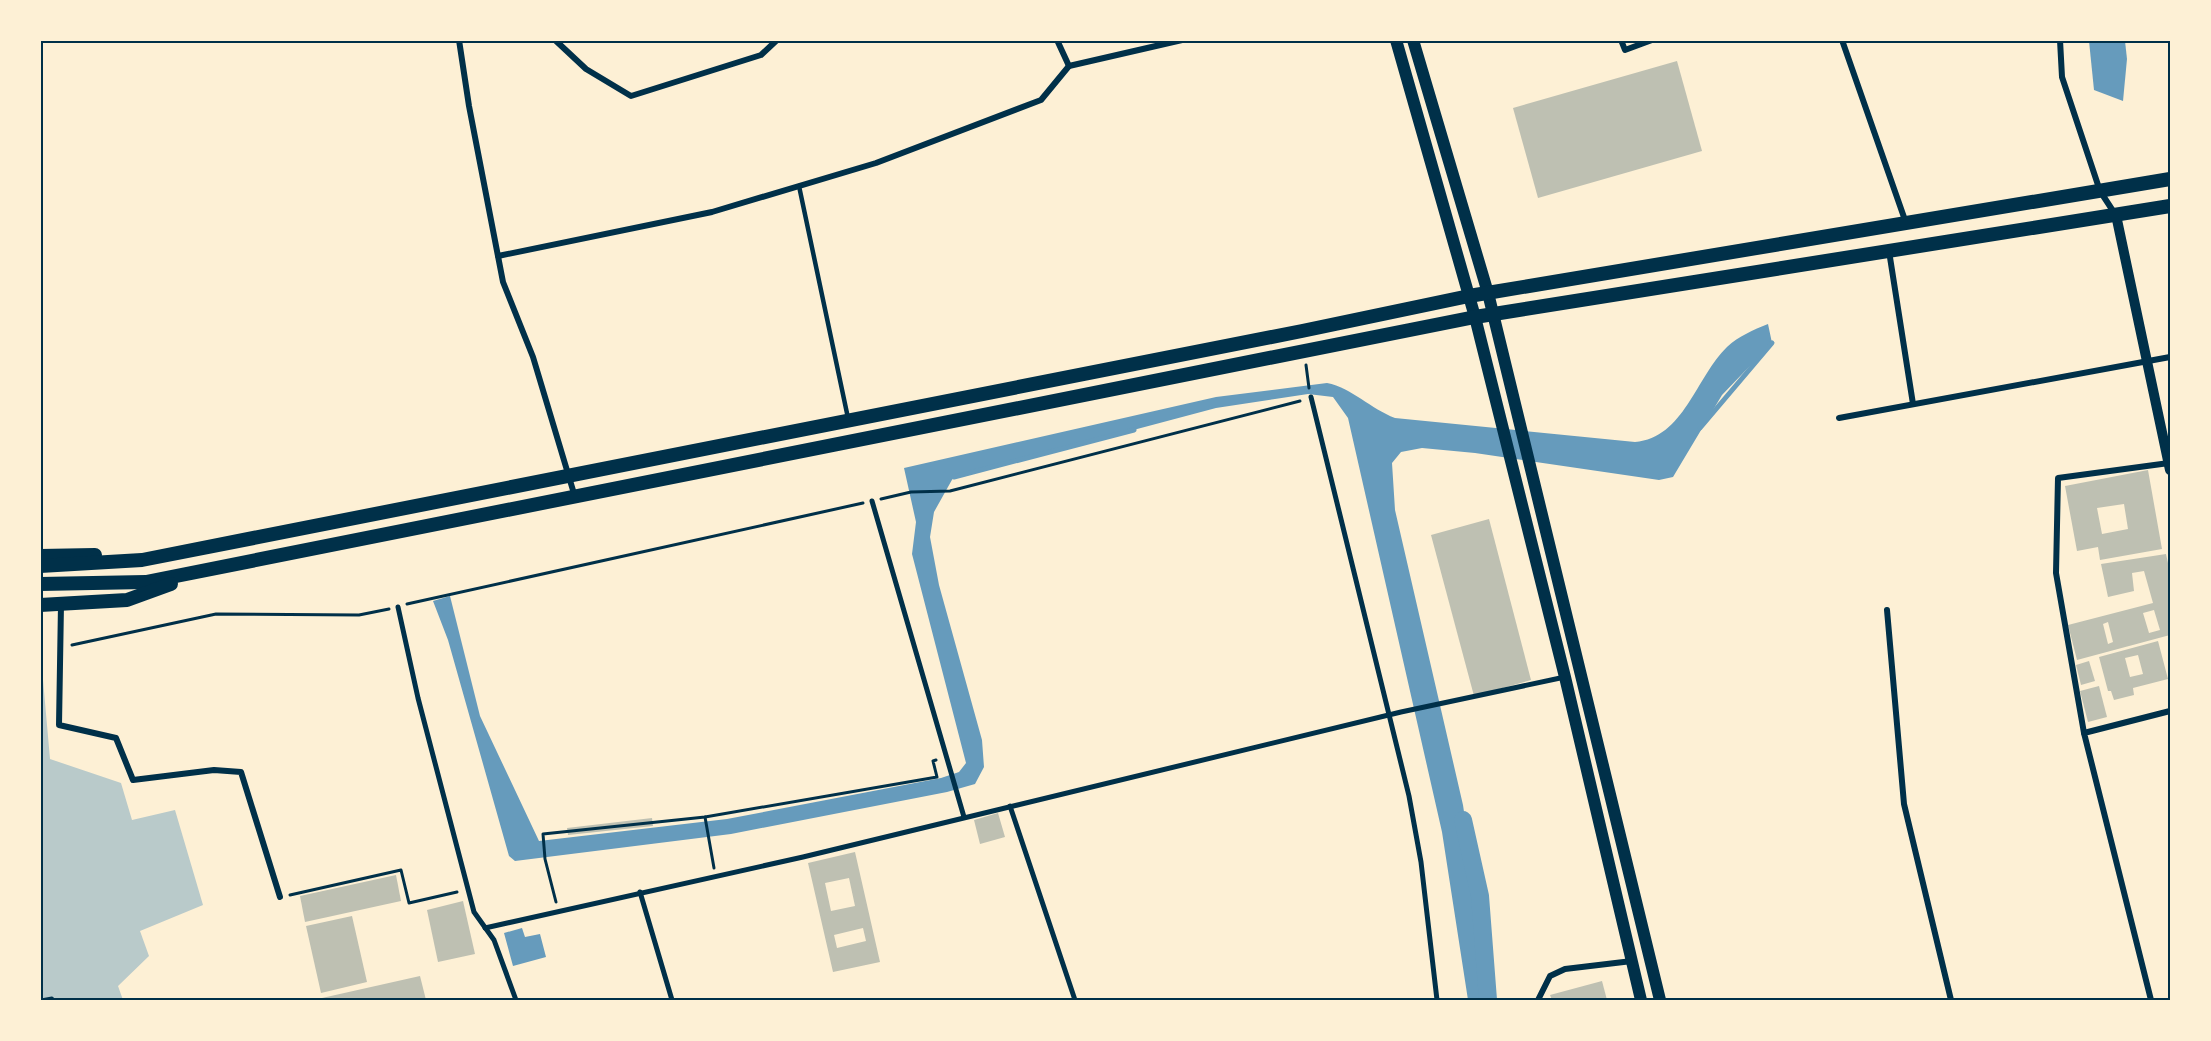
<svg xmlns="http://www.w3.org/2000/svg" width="2211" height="1041" viewBox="0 0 2211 1041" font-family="Quicksand,sans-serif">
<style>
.green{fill:#b9caca}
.water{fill:#669bbc}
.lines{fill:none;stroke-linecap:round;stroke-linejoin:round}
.stream{stroke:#669bbc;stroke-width:5}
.canal{stroke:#669bbc;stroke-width:18}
.building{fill:#bec0b2;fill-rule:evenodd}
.path{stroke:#003049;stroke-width:3}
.service{stroke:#003049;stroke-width:4.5}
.pedestrian{stroke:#003049;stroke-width:5}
.minor{stroke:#003049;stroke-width:6}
.tertiary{stroke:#003049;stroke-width:10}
.secondary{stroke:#003049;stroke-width:12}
.primary{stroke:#003049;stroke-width:14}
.neatline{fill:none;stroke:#003049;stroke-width:2}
</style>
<rect width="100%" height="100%" fill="#fdf0d5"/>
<path class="green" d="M41,657l9,102 71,24 11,37 43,-10 28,95 -63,26 9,25 -31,30 5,14h-82z"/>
<g class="water">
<path d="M2089,41h36l2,18 -4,42 -29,-11z"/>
<path d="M1768,324l4,19 -50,52 -49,82 -14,3 -184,-27 -53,-5 -21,4 -9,11 3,47 68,295 29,195h-24l-26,-168 -94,-414 -15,-21 -25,-3 -92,14 -263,70 -19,34 -4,25 9,48 43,155 2,27 -9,17 -28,8 -216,42 -216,27 -6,-5 -61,-216 -15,-39 17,-5 30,120 59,125 188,-22 214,-41 18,-6 7,-9 -54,-209 4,-32 -12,-54 312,-71 111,-14c25,5 44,26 68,35l240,24c49,-4 61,-65 92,-95 12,-11 26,-17 41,-23z"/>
<path d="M522,928l3,9 15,-3 6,23 -33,9 -9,-33z"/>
</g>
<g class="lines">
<g class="stream">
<path d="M1700,428l72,-85"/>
<path d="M954,477l180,-47"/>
</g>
<path class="canal" d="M1463,820l17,76 8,104"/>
</g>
<g class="building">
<path d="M1677,61l25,90 -164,47 -25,-90z"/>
<path d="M2148,470l14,79 -62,11 -2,-13 -21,4 -12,-65zM2124,504l4,25 -26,5 -5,-26z"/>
<path d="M1489,519l42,161 -57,16 -43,-161z"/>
<path d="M2166,554l4,18v63l-93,25 -9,-35 85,-22 -9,-32 -12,2 2,18 -26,6 -7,-33zM2154,610l6,20 -11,3 -6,-20zM2108,622l5,20 -5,2 -5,-20z"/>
<path d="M2158,641l10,38 -35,9 1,7 -20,5 -3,-9h-3l-9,-34zM2138,655l5,19 -13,3 -5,-19z"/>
<path d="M2089,661l6,20 -14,4 -5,-20z"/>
<path d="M2099,686l8,31 -19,5 -8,-31z"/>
<path d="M998,813l7,24 -25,7 -6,-24z"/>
<path d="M652,818l1,8 -85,9 -1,-7z"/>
<path d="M855,852l25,110 -47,10 -25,-109zM849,878l6,28 -24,5 -6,-28zM863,928l3,13 -29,7 -3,-13z"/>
<path d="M396,875l5,26 -96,21 -5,-26z"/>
<path d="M463,901l12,53 -37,8 -11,-52z"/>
<path d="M352,916l15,66 -46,11 -15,-67z"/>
<path d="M420,976l6,24h-103l-1,-2z"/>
<path d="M1602,981l5,19h-55l-2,-5z"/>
</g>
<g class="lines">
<g class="path">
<path d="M1306,365l3,23"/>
<path d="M881,499l30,-7 39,-1 350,-90"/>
<path d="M407,604l456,-101"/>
<path d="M72,645l144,-31 143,1 30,-6"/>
<path d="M705,817l9,51"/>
<path d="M290,895l111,-25 8,33 48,-11"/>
<path d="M556,902l-11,-43 -2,-25 162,-17 232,-40 -4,-16 3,-1"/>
<path d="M41,1000l11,-2 2,2"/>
</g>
<path class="service" d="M799,186l49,232"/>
<g class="pedestrian">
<path d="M1311,397l98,399 12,66 16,138"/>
<path d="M872,501l92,316"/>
<path d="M398,607l20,91 56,214 20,28 22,60"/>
<path d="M1010,806l65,194"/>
<path d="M640,892l32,108"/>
<path d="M485,928l318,-71 598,-145 164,-35"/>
</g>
<g class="minor">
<path d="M459,40l10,66 34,176 30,75 42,140"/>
<path d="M555,40l31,29 45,27 130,-41 16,-15"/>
<path d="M1057,40l12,26 113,-26"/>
<path d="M1621,40l4,10 27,-10"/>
<path d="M1842,40l64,183"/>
<path d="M2060,40l2,37 38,114 15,23"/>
<path d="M1889,251l24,153"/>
<path d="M498,256l214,-44 164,-49 165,-63 28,-34"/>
<path d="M1839,418l331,-61"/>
<path d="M61,604l-2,121 57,13 17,42 81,-10 27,2 39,125"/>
<path d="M1887,610l17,194 47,196"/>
<path d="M2084,733l-28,-160 2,-95 111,-15"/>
<path d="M1538,1000l12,-24 15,-7 67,-8"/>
<path d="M2151,1000l-67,-267 86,-22"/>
</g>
<path class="tertiary" d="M2116,215l54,255"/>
<g class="secondary">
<path d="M1396,40l79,277 90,360 76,323"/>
<path d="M1413,40l75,253 172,707"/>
</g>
<g class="primary">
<path d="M40,556l55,-1"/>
<path d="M40,566l102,-6 1160,-229 167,-35 701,-117"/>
<path d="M40,584l106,-2 1329,-265 695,-111"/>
<path d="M40,605l87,-5 44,-16"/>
</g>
</g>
<rect width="2211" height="1041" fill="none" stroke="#fdf0d5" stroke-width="84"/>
<rect x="42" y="42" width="2127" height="957" class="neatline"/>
</svg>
